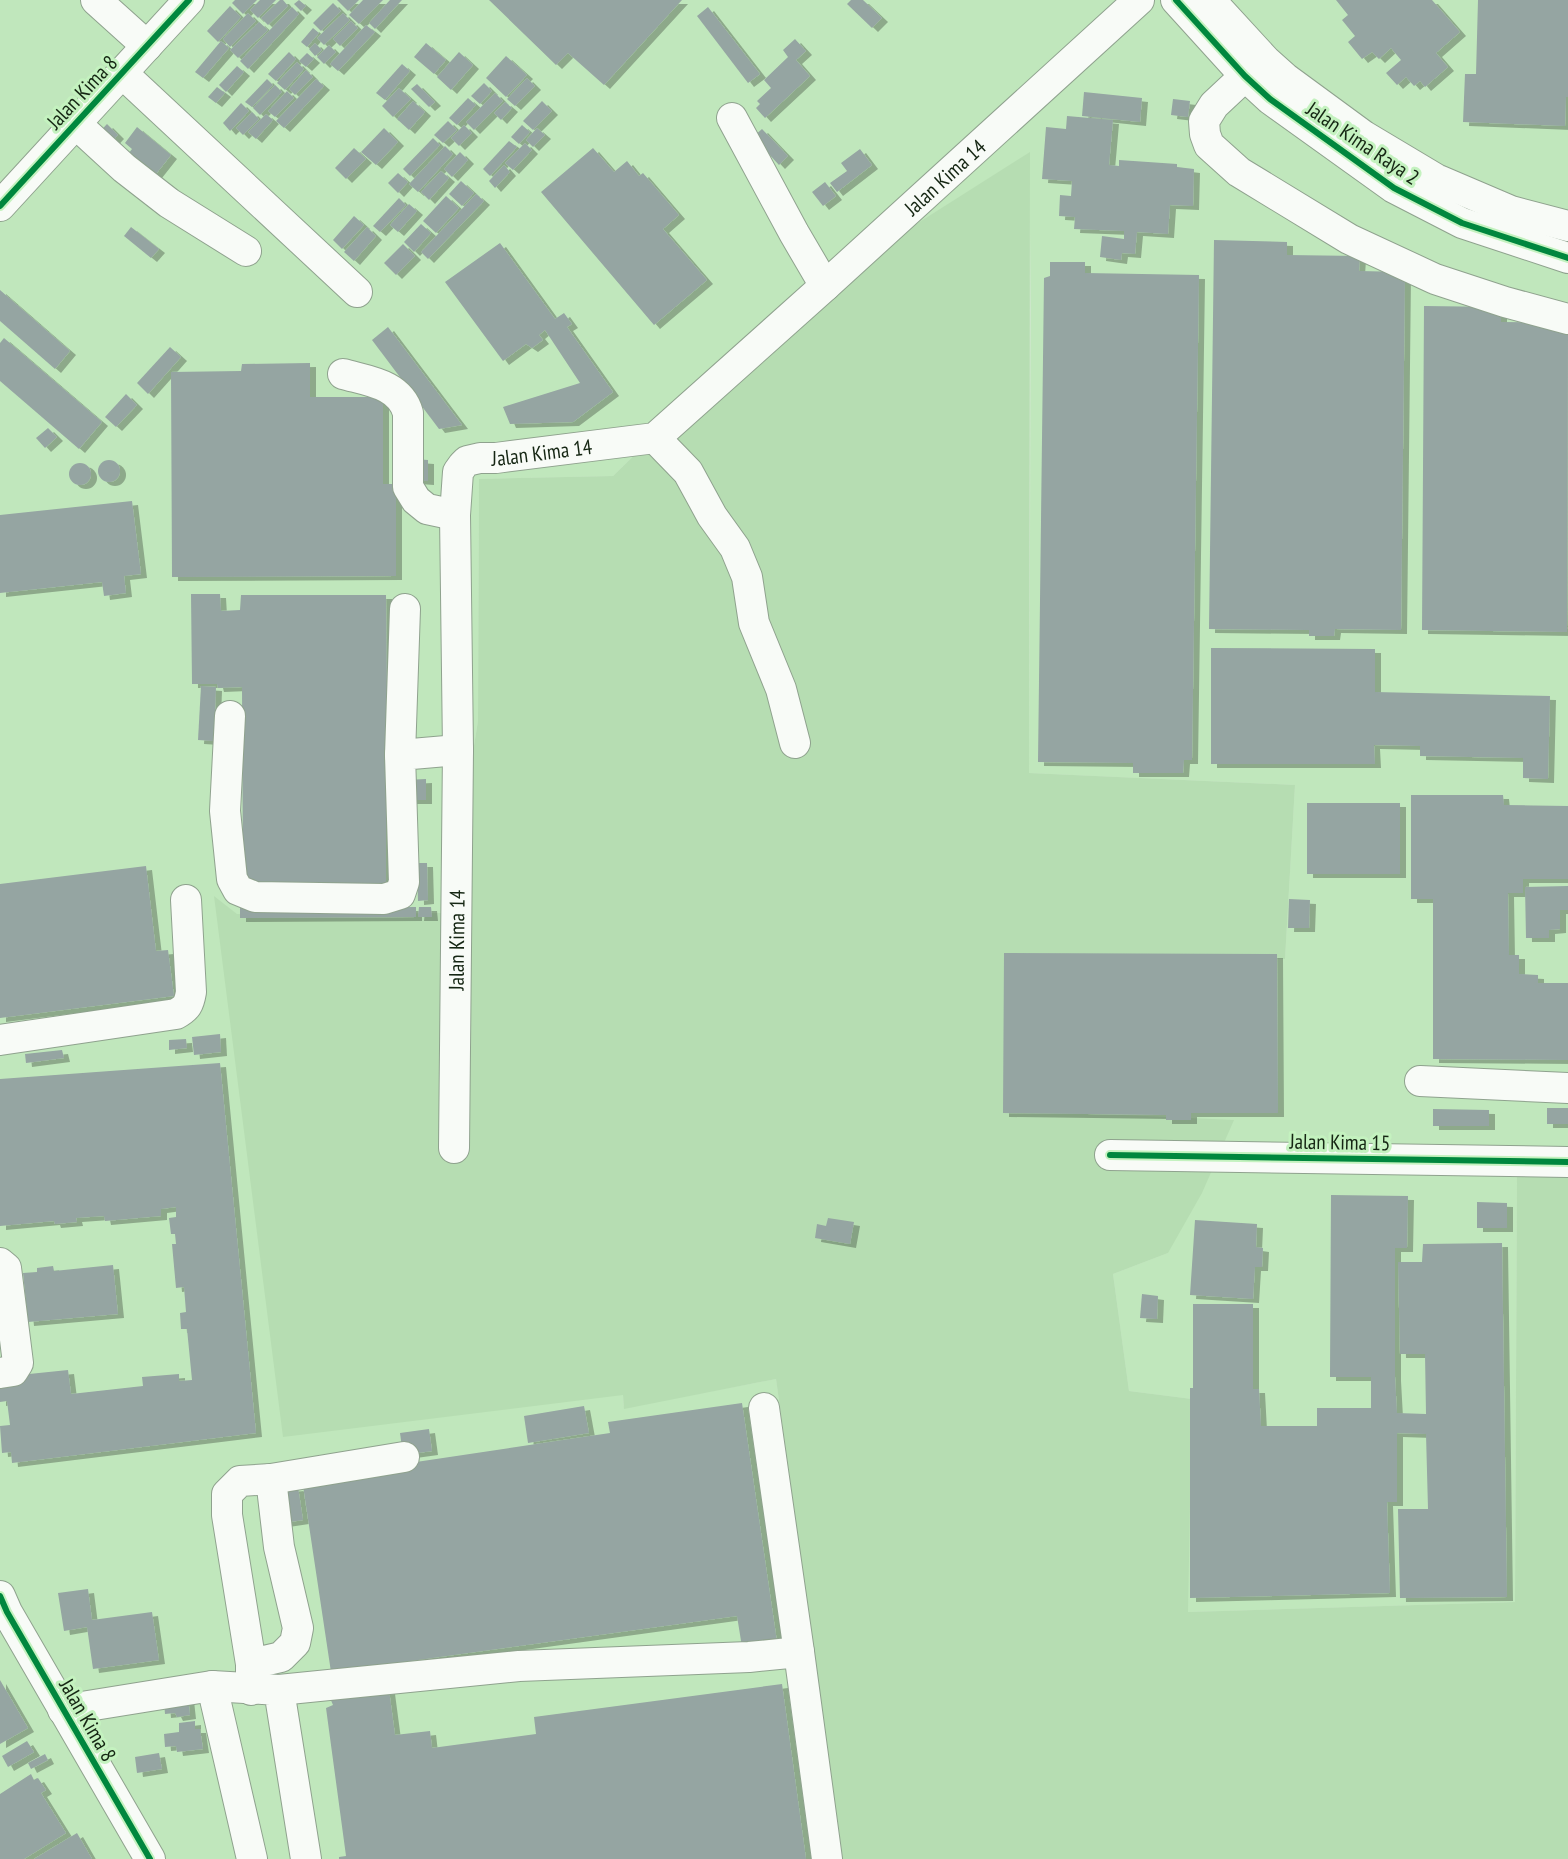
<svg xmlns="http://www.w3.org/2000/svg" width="1568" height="1859" viewBox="0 0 1568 1859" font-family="'PT Sans Narrow',sans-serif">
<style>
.built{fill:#c0e7bc}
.green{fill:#b6ddb2}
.building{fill:#95a5a2;filter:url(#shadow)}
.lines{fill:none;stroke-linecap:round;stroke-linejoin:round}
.minor-casing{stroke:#8fa28e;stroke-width:32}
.minor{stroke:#f8fbf7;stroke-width:30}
.cycleway-casing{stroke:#c4f2bf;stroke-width:10}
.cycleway{stroke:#00873e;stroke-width:6}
.labels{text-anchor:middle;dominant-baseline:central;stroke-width:6;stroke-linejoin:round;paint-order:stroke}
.street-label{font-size:21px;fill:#152613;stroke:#c4f2bf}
</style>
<defs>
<filter id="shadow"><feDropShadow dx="6" dy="4" stdDeviation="0" flood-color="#0004"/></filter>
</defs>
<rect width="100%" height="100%" fill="#cde6cb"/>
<path class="built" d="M0,0h1568v1176l-51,-3 -2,429 -328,10 5,-213 -63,-8 -16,-117 55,-21 -157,-143 7,-157 267,6 10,-174 -266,-12 2,-464 -2,-156 -239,151 -177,172 -134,3 -1,242 -31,192 -211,1 -21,-17 408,498 1,13 152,-29 67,480h-843z"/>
<path class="green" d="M1030,152l-1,621 266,12 -10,174 -266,-6 -8,157 223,10 -32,73 -34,60 -55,21 16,117 63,8 -4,213 327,-10 2,-429 51,3v683h-725l-67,-480 -152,30 -1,-14 -340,42 -69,-541 23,18 210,-1 31,-192 1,-242 134,-3 177,-172z"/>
<g class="building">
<path d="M235,0h22l-14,14 -11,-11z"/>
<path d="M260,0h16l-18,18 -8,-8z"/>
<path d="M280,0h3l5,6 -20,19 -7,-7z"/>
<path d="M299,0l7,6 -5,5 -7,-7z"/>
<path d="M337,0h22l-11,11z"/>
<path d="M363,0h20l-24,24 -10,-9z"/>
<path d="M390,0h12l-27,29 -6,-6z"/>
<path d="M489,0h193l-78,85 -36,-32 -12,12z"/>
<path d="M851,0h12l19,18 -10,10 -25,-24z"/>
<path d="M1336,0h96l28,32 -24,21 12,14 -23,20 -5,-6 -6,5 -8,-9 -9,8 -11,-12 15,-13 -10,-12 -12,11 -7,-7 -10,7 -14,-17 7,-6 -13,-16 6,-5z"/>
<path d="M1478,0h90v97h-2l-1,29 -102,-4 2,-48h11z"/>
<path d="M333,3l8,8 -20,20 -8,-8z"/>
<path d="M230,6l11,11 -23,25 -11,-11z"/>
<path d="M292,7l7,7 -51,55 -8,-8z"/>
<path d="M708,7l52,67 -12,9 -51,-67z"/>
<path d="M248,13l8,8 -26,26 -7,-8z"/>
<path d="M343,13l7,7 -26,25 -7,-7z"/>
<path d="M351,21l7,7 -18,18 -7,-7z"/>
<path d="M259,22l9,8 -30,28 -8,-8z"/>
<path d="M366,25l9,7 -37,39 -8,-7z"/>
<path d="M313,28l6,5 -12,14 -6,-5z"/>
<path d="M795,39l11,12 -10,9 14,16 -45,42 -9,-10 4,-4 -3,-3 14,-13 -7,-8 24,-23 -5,-7z"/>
<path d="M221,41l8,7 -26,30 -8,-6z"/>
<path d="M315,43l7,7 -7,6 -6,-7z"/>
<path d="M426,43l20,17 -12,14 -20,-17z"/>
<path d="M329,45l7,7 -12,12 -7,-7z"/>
<path d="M289,52l7,7 -20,22 -8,-7z"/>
<path d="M459,52l14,13 -22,25 -14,-13z"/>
<path d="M307,53l7,6 -8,8 -7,-6z"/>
<path d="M506,56l21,19 -21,22 -20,-19z"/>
<path d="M297,62l7,7 -19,21 -8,-7z"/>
<path d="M402,64l8,7 -25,29 -9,-7z"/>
<path d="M237,66l7,6 -18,20 -7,-7z"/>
<path d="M306,70l7,7 -18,18 -6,-6z"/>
<path d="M527,78l8,8 -20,20 -8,-7z"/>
<path d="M267,79l6,6 -21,22 -7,-5z"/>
<path d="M316,79l8,7 -40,42 -8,-7z"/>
<path d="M484,83l8,8 -12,13 -9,-8z"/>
<path d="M417,84l18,18 -6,5 -18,-18z"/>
<path d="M275,85l7,7 -22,23 -7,-7z"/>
<path d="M217,87l8,6 -9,10 -8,-6z"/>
<path d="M399,88l12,11 -18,18 -11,-11z"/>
<path d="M287,91l7,7 -19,19 -7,-6z"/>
<path d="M1084,92l58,6 -2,24 -58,-6z"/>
<path d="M495,93l8,8 -29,29 -8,-8z"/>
<path d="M468,98l8,7 -19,20 -8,-7z"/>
<path d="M1173,99l17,2 -2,16 -17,-2z"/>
<path d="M413,101l12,11 -16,18 -12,-11z"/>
<path d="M542,101l10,10 -19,19 -10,-9z"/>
<path d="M505,102l7,6 -11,12 -7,-7z"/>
<path d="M241,103l8,8 -19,20 -7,-8z"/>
<path d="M252,112l7,7 -16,16 -7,-7z"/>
<path d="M266,114l7,6 -17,19 -8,-7z"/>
<path d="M1067,116l46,4 -4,45 10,1v-6l58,4v3l17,2 -1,37 -23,-1 -2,29 -31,-2 -2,22 -13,-1 -1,7 -21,-3 2,-21 22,3v-8l-50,-2 1,-12 -16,-1 1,-21 11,1 1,-15 -30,-2 4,-52 20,2z"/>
<path d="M448,121l9,9 -14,13 -9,-8z"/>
<path d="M107,124l11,11 -13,14 -11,-11z"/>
<path d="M464,125l8,8 -13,13 -8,-8z"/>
<path d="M522,125l8,7 -11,12 -8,-7z"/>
<path d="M137,127l34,28 -15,19 -31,-16 7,-9 -7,-6z"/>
<path d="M384,128l14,14 -22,23 -15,-13z"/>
<path d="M537,128l8,7 -12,12 -7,-7z"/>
<path d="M762,129l26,27 -9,9 -26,-28z"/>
<path d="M433,138l7,7 -30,31 -7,-7z"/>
<path d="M509,141l8,6 -27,29 -7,-7z"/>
<path d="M525,143l7,7 -19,20 -8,-7z"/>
<path d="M445,146l8,8 -35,38 -9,-8z"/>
<path d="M354,148l12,11 -20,20 -11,-11z"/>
<path d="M593,148l21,24 13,-11 12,15 4,-3 36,42 -16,14 44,51 -53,45 -113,-133z"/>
<path d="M860,149l12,16 -35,27 -7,-9 17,-12 -6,-8z"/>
<path d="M460,152l8,8 -16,17 -8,-8z"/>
<path d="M504,165l6,7 -15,16 -6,-7z"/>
<path d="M441,171l8,7 -20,22 -8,-8z"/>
<path d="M398,173l10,9 -10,11 -10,-10z"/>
<path d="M461,181l13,12 -12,13 -13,-12z"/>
<path d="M825,182l11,14 -13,10 -11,-14z"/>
<path d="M476,194l8,7 -56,58 -7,-7z"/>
<path d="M446,196l13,12 -23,25 -13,-12z"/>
<path d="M399,198l7,7 -26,27 -7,-6z"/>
<path d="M409,204l8,7 -19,21 -8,-7z"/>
<path d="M354,216l10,9 -22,24 -9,-9z"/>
<path d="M421,224l10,9 -17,19 -10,-10z"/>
<path d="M131,227l28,22 -8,9 -27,-22z"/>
<path d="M367,227l9,9 -22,25 -10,-9z"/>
<path d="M1214,240l73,2v13l73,1 -1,15 46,1 -4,358 -66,-1 -1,7h-25v-6l-100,-1z"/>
<path d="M500,243l55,76 9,-6 8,11 -5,3 46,65 -40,30 -63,2 -7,-17 77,-24 -35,-53 -6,5 4,5 -11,8 -6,-4 -23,17 -58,-79z"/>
<path d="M403,244l12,12 -19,19 -12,-12z"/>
<path d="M1050,262h35v11l114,2 -7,485h-8l-1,13h-50v-10l-95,-1 6,-484 6,-2z"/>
<path d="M0,290l70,61 -15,18 -55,-48z"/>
<path d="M1424,306l77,1v15l67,1 -1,309 -145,-2z"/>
<path d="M388,327l74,98 -23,4 -67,-89z"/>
<path d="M4,338l98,84 -23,27 -79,-68v-38z"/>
<path d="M170,347l11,10 -33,37 -11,-11z"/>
<path d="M310,363v34h73v87h13v92l-224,1 -1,-205 70,-1 1,-7z"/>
<path d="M126,394l11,11 -21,22 -11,-10z"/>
<path d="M48,428l9,9 -12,11 -9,-10z"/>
<path d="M414,459l14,1v21l-14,-1z"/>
<circle cx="109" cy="471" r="11"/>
<circle cx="80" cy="474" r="11"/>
<path d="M132,501l9,73 -17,2 2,17 -22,3 -2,-14 -102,11v-78z"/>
<path d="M191,594h29l1,17 19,-1 1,-15h145l1,111h7l-1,93h-7v85h-143l-1,-197 -24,1 -1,-4h-25z"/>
<path d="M1211,648l164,1v43l175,4 -2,83 -25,-1v-20l-103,-2v-10l-46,-1 1,19h-164z"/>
<path d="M201,686l15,1 -2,54 -16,-1z"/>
<path d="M426,779v21h-20v-20z"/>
<path d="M1411,795h92l1,10 64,1v73h-45v14h-15l1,62h10v19l19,1v8h30v77l-135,-1v-160h-22z"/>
<rect x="1307" y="803" width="93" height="71"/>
<path d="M417,863h10l1,37 -10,1z"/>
<path d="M146,866l10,85 12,-1 6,46 -174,22v-134z"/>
<path d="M1568,886v24h-8v19l-11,1v8h-23l-1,-51z"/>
<path d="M1289,899l21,1 -1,28h-21z"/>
<path d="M416,907v10l-176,1v-10z"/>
<path d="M419,907h12l1,10h-14z"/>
<path d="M1004,953l273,1 1,159h-87v7h-25v-5l-163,-2z"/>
<path d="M220,1034l1,18 -27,3 -2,-18z"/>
<path d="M186,1039l1,9 -18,2v-10z"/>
<path d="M62,1050l2,8 -38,5 -1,-9z"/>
<path d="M220,1063l36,370 -244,30 -1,-11 -9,1 -2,-27 10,-1 -3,-24 -7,1v-25l68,-7 3,24 72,-8 -1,-9 37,-3v7l13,-1 -5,-51h-6l-1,-16 6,-1 -2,-25 -8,1 -4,-44h4l-1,-10h-4l-2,-16 7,-1v-10l-15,2v7l-56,5 -1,-5 -28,2 1,4 -22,2 -1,-3 -54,5v-147z"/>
<rect x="1547" y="1108" width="21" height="16"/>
<path d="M1433,1109l56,1v16h-56z"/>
<path d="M1331,1195l77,1 -1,52h-12v129l2,36 29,1 -1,-60h-25l-2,-92h24l1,-18 79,-1 5,354 -107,1 -2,-89h30l-2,-75 -29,-1v69h-10l3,91 -200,5v-210h3v-84h60v85h6l2,37h56v-18h54v-31h-41z"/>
<path d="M1477,1202l30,1v25h-30z"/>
<path d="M828,1218l26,4 -4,22 -35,-6 2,-14 9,2z"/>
<path d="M1195,1220l62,4 -1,23 7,1 -1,19h-7l-2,32 -63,-4z"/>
<path d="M113,1265l5,49 -90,8 -5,-49 14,-1v-4l16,-2 1,5z"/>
<path d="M1142,1294l16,2 -1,23 -17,-1z"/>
<path d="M742,1403l35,239 -35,5 -5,-31 -406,56 -29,-193 308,-46 -2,-11z"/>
<path d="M584,1406l5,27 -61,10 -4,-27z"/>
<path d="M429,1429l3,22 -29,4 -3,-22z"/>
<path d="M298,1487l5,33 -20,3 -4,-34z"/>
<path d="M88,1589l4,31 60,-8 7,48 -66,9 -6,-42 -23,4 -6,-38z"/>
<path d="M0,1680l28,48 -28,16z"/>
<path d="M782,1684l24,175h-467v-2l7,-1 -20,-148 7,-3 -3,-7 59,-8 6,45 35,-4 2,17 104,-14 -2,-17z"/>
<path d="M188,1697l2,18 -13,2 -2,-4 -10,1 -1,-12z"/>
<path d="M195,1721v8h5l3,20 -26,3 -1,-6 -11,1 -1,-13 15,-2v-9z"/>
<path d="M27,1741l7,11 -26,15 -6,-11z"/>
<path d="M159,1753l3,16 -25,4 -2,-16z"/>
<path d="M45,1754l3,6 -17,9 -3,-6z"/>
<path d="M31,1774l3,6 4,-2 8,12 -5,3 25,40 -42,26h-24v-65z"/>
<path d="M77,1833l15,26h-58z"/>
</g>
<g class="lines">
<defs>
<g id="minor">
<path d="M96,0l51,46"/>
<path d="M1176,0l69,76 25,23 124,89 68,35 106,35"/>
<path d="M1210,0l56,61 19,17 79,58 72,43 75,32 57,15"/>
<path d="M122,73l235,219"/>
<path d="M1245,76l-31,29 -10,16 1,13 4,11 30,27 110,67 86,40 70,23 63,17"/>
<path d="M732,118l62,115 31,53"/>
<path d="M75,123l49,45 45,35 77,48"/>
<path d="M0,206l189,-206"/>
<path d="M343,374c25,7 57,10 65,39v74l8,13 11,9 28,6"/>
<path d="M655,438l33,34 24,44 23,32 12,29 7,46 27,66 14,54"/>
<path d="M230,716l-5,95 7,68 6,11 17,7 129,2 16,-5 4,-12 -4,-127 58,-5"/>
<path d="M400,755l5,-146"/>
<path d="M0,1040l176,-26c11,-6 13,-10 15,-22l-5,-92"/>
<path d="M1420,1081l148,7"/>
<path id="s1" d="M454,1148l4,-398 -3,-235 3,-43 5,-7 4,-4 13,-3h16l159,-20 170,-152 314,-286"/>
<path d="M1110,1155l458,7"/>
<path d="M0,1263l6,5 12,95 -5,8 -13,2"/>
<path d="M764,1408l35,244"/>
<path d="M0,1596l7,16 143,247"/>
<path d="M251,1664l30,-7 14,-14 3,-15 -19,-81 -8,-68"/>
<path d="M212,1686l40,173"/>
<path d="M251,1690v-26l-24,-149v-21l13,-13 31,-2 133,-22"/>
<path d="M279,1690l240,-24 230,-9 50,-5 28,207"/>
<path d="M63,1710l149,-24 67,4 27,169"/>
</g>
</defs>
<use href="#minor" class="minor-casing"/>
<use href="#minor" class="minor"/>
<defs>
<g id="cycleway">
<path d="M1176,0l69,76 25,23 124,89 68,35 106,35"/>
<path d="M0,206l189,-206"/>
<path d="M1110,1155l458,7"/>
<path d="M0,1596l7,16 143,247"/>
</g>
</defs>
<use href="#cycleway" class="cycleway-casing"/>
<use href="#cycleway" class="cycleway"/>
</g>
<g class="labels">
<g class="street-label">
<text transform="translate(82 92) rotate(-47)">Jalan Kima 8</text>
<text transform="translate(1363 143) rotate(34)">Jalan Kima Raya 2</text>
<text stroke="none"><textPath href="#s1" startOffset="1270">Jalan Kima 14</textPath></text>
<text stroke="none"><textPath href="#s1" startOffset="766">Jalan Kima 14</textPath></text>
<text stroke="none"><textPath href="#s1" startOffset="208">Jalan Kima 14</textPath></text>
<text transform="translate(1340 1142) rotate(1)">Jalan Kima 15</text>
<text transform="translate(88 1720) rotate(60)">Jalan Kima 8</text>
</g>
</g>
</svg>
